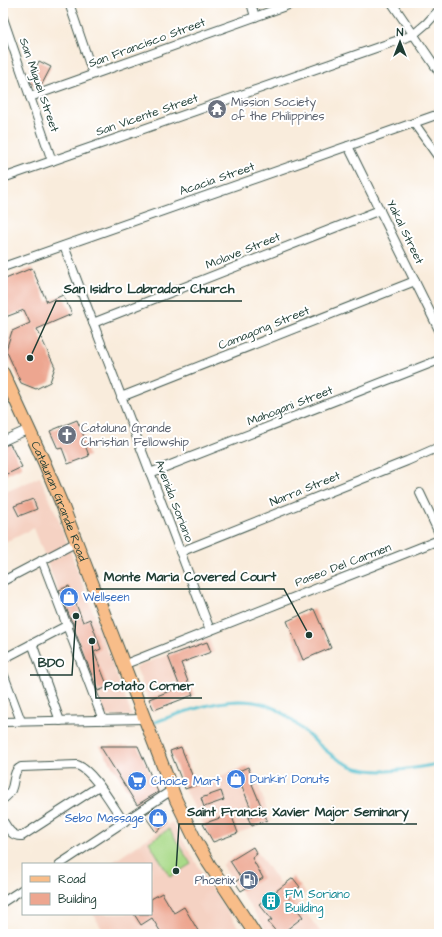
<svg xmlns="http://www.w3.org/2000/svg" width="442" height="937" viewBox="0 0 442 937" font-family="'Architects Daughter',sans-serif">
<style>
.built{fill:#f5d2c3}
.green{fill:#a9da88;stroke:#648c5e}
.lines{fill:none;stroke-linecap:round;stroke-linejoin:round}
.stream{stroke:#55c1d0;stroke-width:3}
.building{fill:#eda690}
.street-casing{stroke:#40574d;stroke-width:10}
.primary-casing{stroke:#40574d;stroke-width:14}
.street{stroke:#fff;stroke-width:8}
.primary{stroke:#f8bd89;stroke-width:12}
.labels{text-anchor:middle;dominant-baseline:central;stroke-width:4;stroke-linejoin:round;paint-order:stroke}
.street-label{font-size:12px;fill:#1f3d34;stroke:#fff}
.worship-label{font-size:12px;fill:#5b616d;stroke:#fff;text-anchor:start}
.shop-label{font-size:12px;fill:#366cbe;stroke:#fff;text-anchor:start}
.service-label{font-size:12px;fill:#4e5e75;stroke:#fff;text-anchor:end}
.culture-label{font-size:12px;fill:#0d838f;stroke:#fff;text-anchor:start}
.leader{fill:none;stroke:#1f3d34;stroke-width:1.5}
.callout-dot{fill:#1f3d34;stroke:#fff;stroke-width:1.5}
.callout-label{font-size:13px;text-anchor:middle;font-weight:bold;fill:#1f3d34;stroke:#fff;stroke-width:4;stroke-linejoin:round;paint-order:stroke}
</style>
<rect width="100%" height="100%" fill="#fff"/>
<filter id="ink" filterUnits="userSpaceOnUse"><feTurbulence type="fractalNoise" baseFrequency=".025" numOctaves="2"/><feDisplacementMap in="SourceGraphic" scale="8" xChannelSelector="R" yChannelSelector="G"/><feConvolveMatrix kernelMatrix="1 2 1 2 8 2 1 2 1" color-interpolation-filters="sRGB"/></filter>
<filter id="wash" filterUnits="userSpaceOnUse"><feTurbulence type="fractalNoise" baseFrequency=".012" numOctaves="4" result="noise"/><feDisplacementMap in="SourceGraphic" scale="16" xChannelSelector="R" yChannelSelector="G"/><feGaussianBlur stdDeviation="0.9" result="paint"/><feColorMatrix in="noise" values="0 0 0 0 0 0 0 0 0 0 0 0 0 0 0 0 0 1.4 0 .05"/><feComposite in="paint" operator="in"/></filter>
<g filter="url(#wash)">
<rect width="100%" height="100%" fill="#f9ecdc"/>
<g class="built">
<path d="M40,477l17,39 75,200h-26l-72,-188 -31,16v-51z"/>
<path d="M209,639l5,13 -31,12 12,31 -42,17 -17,-45z"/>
<path d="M251,764l20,58 -33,11 -7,-19 -28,10 -18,-34z"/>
<path d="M172,822l33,56 38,56h-138l-12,-20h58v-50h-41z"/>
<path d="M253,845l27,40 13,-9 13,17 -10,7 26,34h-53l-47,-69z"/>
</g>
<path class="green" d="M169,829l22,35 -21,13 -21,-35z"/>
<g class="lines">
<path class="stream" d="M155,722c37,-13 83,-32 121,-13 11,6 20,15 29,23 15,14 32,30 52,36 27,7 55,0 82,-4"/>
</g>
<g id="blocks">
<g class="building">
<path d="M39,61l12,6 -11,21 -9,-5 -1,-3z"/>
<path d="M32,268l15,34 16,-7 9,19 -35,15 18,38 -5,15 -14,7 -15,-6 -15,-33 6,-19 18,-8 -6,-13 -21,8v-38z"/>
<path d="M77,420l8,19h-2l6,17 -21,8 -6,-16 -4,1 -8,-18z"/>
<path d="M10,444l12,23 -19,9v-30z"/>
<path d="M33,499l4,10 -18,7 -5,-10z"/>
<path d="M69,586l14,36 7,-3 11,30 -7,3 14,35 -10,4 -25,-65v-3l-2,-3 -12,-30z"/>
<path d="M314,609l17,39 -28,12 -16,-39z"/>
<path d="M207,642l4,10 -30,11 12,32 -39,15 -5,-11 31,-12 -12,-31z"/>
<path d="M100,746h38l20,46 -21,13z"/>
<path d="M181,747l15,38 -11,4 -15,-38z"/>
<path d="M248,767l6,16 -2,1 15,36 -15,6 -4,-8 6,-2 -13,-32 -4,2 -5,-12z"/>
<path d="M221,791l3,9 -20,7 -3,-9z"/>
<path d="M155,808l11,16 -10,8 -12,-17z"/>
<path d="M231,814l7,19 -25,9 -10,-18z"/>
<path d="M253,847l4,7 -5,4 11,20 -22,13 -6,-9 6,-4 -11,-17z"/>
<path d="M293,878l7,9 -13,9 16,21 -22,17h-3l-10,-12 4,-2 -13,-16z"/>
<path d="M162,893l12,20 10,-6 16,27h-38l-10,-16 -11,7 -7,-11h17v-15z"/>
</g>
</g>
</g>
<g filter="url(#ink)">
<use href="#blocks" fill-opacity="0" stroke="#40574d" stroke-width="1"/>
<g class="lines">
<defs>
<g id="street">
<path d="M69,3l24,71"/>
<path d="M251,3l4,14"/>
<path d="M392,3l47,69"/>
<path d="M3,18l49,143"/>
<path d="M30,97l264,-94"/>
<path d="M414,123l25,35"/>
<path d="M348,146l91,184"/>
<path d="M3,178l410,-143 14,-12 12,-13"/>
<path d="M64,246l146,384"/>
<path d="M3,267l436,-153"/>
<path d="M93,323l287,-113"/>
<path d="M121,397l294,-116"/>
<path d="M3,441l26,-12"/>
<path d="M150,473l289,-113"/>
<path d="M420,493l19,40"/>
<path d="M180,552l227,-91 32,-14"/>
<path d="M42,560l61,160"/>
<path d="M3,581l74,-39"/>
<path d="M32,643l28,78"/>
<path d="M3,659l65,-34"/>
<path d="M123,665l316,-125"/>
<path d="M3,673l18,48"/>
<path d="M3,722l141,-3"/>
<path d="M3,799c16,-10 6,-26 18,-32l56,-2c17,6 36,42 47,57"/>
<path d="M3,821c5,8 9,16 19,15l77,-50"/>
<path d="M60,864l112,-74"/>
<path d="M3,902l20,-13"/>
</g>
<g id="primary">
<path id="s1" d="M3,373l41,89 19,45 113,293 20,41 13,23 46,70"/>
</g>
</defs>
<use href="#street" class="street-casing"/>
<use href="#primary" class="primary-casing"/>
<use href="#street" class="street"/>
<use href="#primary" class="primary"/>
</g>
</g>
<defs>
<symbol id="temple-disc" viewBox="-11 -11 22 22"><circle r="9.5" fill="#6b7280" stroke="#fff"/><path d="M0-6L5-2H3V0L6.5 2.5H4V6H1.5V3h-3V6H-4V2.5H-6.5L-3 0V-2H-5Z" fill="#fff"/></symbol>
<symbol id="church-disc" viewBox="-11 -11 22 22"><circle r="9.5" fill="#6b7280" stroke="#fff"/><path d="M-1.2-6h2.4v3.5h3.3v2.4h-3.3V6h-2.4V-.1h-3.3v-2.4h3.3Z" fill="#fff"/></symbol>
<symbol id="shop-disc" viewBox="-11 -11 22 22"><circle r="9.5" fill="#3f7fe0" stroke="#fff"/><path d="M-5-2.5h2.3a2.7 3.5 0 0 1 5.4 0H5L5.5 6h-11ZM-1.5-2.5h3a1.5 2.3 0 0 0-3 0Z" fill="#fff"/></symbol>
<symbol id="supermarket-disc" viewBox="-11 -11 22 22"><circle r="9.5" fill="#3f7fe0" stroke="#fff"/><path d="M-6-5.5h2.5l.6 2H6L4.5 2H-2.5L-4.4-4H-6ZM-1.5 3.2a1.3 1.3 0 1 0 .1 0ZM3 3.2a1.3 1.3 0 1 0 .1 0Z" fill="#fff"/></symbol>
<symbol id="fuel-disc" viewBox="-11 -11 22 22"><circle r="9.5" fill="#5c6f8a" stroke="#fff"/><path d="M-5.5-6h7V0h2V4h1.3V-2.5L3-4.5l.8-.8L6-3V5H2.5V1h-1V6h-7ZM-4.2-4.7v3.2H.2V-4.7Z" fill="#fff"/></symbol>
<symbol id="building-disc" viewBox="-11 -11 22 22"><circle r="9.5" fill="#0f9aa8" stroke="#fff"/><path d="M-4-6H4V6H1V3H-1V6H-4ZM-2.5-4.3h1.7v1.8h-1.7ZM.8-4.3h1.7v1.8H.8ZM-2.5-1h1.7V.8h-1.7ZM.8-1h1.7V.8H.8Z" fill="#fff"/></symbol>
</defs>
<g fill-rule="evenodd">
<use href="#temple-disc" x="206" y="98" width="22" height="22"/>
<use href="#church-disc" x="56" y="424" width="22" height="22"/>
<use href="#shop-disc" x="58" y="586" width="22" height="22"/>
<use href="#shop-disc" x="225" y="768" width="22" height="22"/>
<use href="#supermarket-disc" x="126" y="770" width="22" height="22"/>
<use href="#shop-disc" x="147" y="807" width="22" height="22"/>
<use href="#fuel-disc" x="238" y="869" width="22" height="22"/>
<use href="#building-disc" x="260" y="890" width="22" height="22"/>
</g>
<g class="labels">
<g class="street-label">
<text transform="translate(147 43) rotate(-20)">San Francisco Street</text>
<text transform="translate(39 85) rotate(71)">San Miguel Street</text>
<text transform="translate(147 115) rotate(-19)">San Vicente Street</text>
<text transform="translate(217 179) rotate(-19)">Acacia Street</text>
<text transform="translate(405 232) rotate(64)">Yakal Street</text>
<text transform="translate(243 251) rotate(-22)">Molave Street</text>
<text transform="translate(264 328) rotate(-22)">Camagong Street</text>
<text transform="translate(290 406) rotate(-21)">Mahogani Street</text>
<text transform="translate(305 489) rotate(-22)">Narra Street</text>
<text transform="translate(174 501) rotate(69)">Avenida Soriano</text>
<text stroke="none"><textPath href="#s1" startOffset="140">Catalunan Grande Road</textPath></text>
<text transform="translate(343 565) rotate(-21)">Paseo Del Carmen</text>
</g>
<g class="worship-label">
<text x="231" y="102">Mission Society<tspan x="231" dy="14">of the Philippines</tspan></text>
<text x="81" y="428">Cataluna Grande<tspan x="81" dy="14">Christian Fellowship</tspan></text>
</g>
<g class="shop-label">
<text x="83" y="597">Wellseen</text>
<text x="250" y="779">Dunkin' Donuts</text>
<text x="151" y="781">Choice Mart</text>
<text x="144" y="818" text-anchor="end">Sebo Massage</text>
</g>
<g class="service-label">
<text x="235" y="880">Phoenix</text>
</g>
<g class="culture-label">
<text x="285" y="894">FM Soriano<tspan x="285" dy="14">Building</tspan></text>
</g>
</g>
<path class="leader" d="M30 358L56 301H242M309 635L284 589H96M76 616L72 675H30M92 641L96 698H202M176 871L179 824H417"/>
<g class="callout-dot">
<circle cx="30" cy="358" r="4"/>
<circle cx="309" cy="635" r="4"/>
<circle cx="76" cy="616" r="4"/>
<circle cx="92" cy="641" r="4"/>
<circle cx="176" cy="871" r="4"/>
</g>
<g class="callout-label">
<text x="149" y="293">San Isidro Labrador Church</text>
<text x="190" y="581">Monte Maria Covered Court</text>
<text x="51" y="667">BDO</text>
<text x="149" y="690">Potato Corner</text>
<text x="298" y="816">Saint Francis Xavier Major Seminary</text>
</g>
<rect width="442" height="937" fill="none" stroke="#fff" stroke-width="16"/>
<rect x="22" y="863" width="130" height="52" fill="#ffffff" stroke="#a5b1ae"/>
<rect x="30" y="876" width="20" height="6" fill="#f8bd89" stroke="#a5b1ae"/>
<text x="58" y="883" font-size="12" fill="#1f3d34">Road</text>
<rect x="30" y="893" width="20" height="12" fill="#eda690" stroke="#a5b1ae"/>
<text x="58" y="903" font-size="12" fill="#1f3d34">Building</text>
<g transform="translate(400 42)" stroke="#ffffff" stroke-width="3" paint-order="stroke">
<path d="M0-3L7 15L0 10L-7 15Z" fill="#1f3d34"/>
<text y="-6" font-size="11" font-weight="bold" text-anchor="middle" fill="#1f3d34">N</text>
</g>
</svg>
